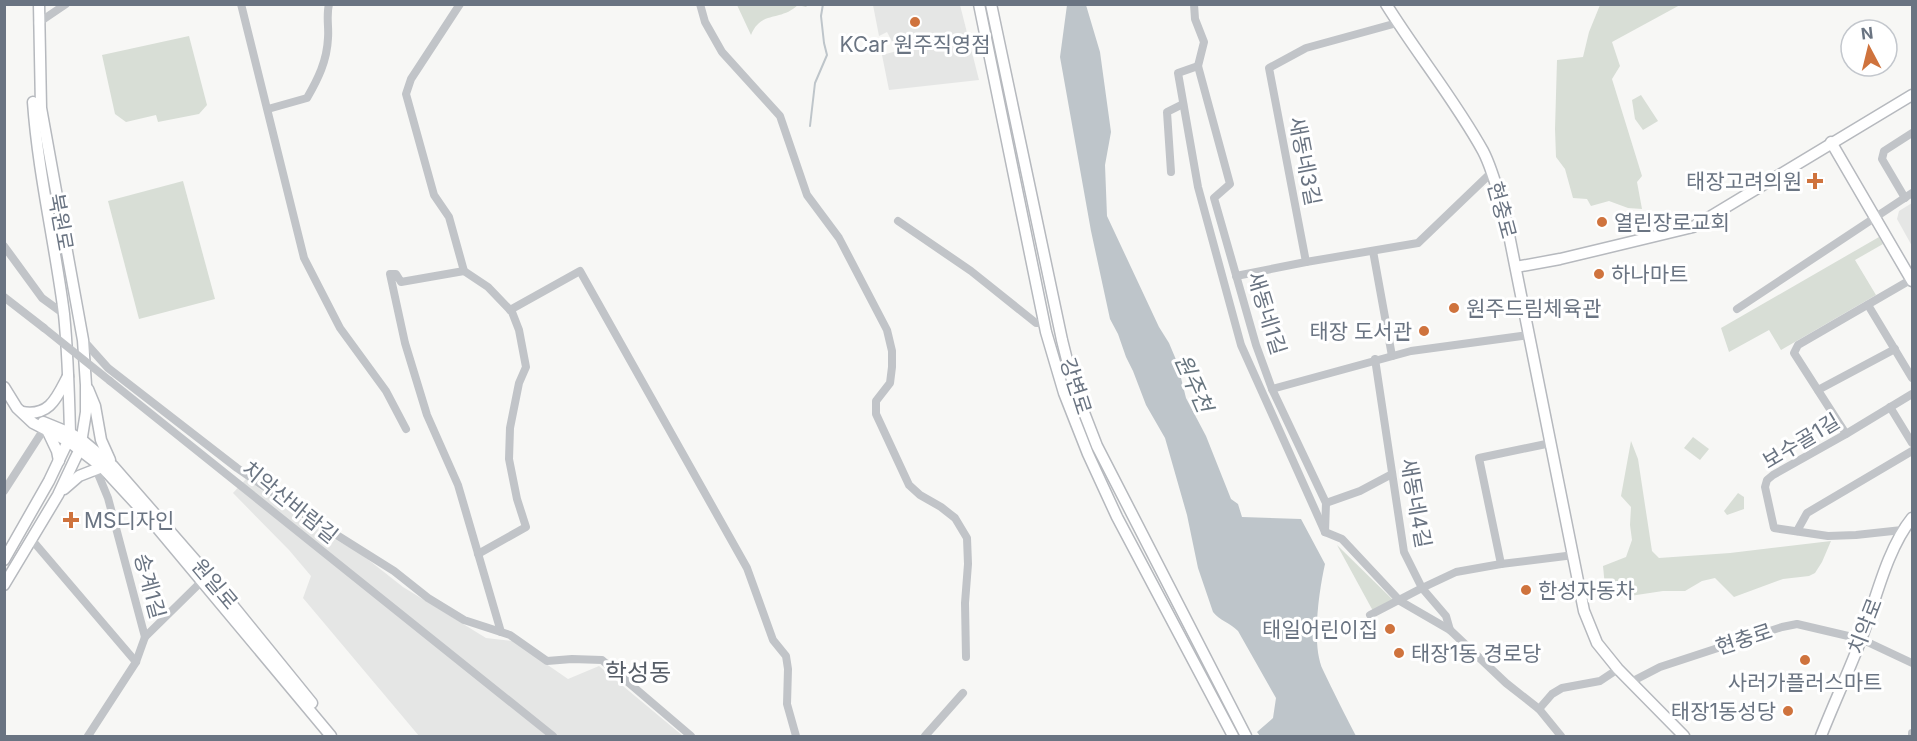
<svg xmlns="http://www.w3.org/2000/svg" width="1917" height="741" viewBox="0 0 1917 741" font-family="Inter,'Noto Sans KR',sans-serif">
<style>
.built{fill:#e5e6e5}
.green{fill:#d8ded6}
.water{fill:#bec5ca}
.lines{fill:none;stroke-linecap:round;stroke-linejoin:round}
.stream{stroke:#bec5ca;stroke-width:2}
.secondary-casing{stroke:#b6b9be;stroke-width:13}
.street{stroke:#c1c4c8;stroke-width:8}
.secondary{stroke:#fff;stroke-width:10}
.street-bridge{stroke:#c1c4c8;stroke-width:8}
.poi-dot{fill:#cf733d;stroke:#fff;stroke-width:2}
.labels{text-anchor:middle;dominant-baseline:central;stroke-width:6;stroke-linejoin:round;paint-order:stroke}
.poi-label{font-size:21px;fill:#6a7482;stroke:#fff;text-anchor:start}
.street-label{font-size:21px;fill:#6a7482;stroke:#fff}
.water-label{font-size:22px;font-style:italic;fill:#66747e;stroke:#fff}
.quarter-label{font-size:24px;fill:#575e68;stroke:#fff}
</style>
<rect width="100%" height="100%" fill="#f7f7f5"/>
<g class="built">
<path d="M873,5h87l19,75 -90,10 -7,-35 15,-4 -10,-19 -8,4z"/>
<path d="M1912,203v43l-15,-27 2,-8z"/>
<path d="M246,479l59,43 56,32 42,33 83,51 27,3 55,38 31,-13 84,70h-264l-116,-138 8,-22 -22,-26 -56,-57z"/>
</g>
<g class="green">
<path d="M737,5h71l-2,2 -8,-2c-18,17 -37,5 -47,30z"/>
<path d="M1600,5h80l-68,37 8,24 -8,13 30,97 -5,6 5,27 -14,-1 -19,-7 -18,5 -4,-7 -14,-1 -8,-29 -9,-12 -1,-28 2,-69 26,-3 6,-25z"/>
<path d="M189,36l18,69 -8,9 -41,8 -2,-7 -30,7 -11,-8 -13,-59z"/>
<path d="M1641,95l17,26 -15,9 -8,-11 -3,-19z"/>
<path d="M183,181l32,118 -76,20 -31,-118z"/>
<path d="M1879,237l4,7 -28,16 21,35 -95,55 -12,-20 -40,22 -8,-24z"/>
<path d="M1693,437l16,12 -9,11 -16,-12z"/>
<path d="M1631,441l7,18 14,92 7,7 71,-5 101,-12 -9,21 -7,11 -6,3 -26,3 -49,18 -19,-19 -13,3 -17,10h-22l-53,8 -4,-2 -3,-31 23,-9 6,-17 -2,-15 1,-18 -10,-11z"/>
<path d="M1738,493l6,4v12l-17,6 -3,-4z"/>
<path d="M1337,545l56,55 -20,11z"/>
</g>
<path class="water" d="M1067,5h19l14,47 11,80 -6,33 2,51 52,111 10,16 8,19 9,36 20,38 25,63 7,5 4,13 59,2 24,45c-6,27 -14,81 -2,106 10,21 22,45 33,66h-96l-3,-4 16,-14 3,-20 -38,-67c-8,-8 -19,-11 -25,-19l-15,-44 -11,-53 -22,-77 -19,-33 -13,-34 -7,-14 -8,-23 -8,-15 -19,-88 -31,-174z"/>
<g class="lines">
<path class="stream" d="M810,126l5,-43 12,-28 -3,-12 -3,-27 2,-12"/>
<defs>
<g id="secondary">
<path d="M979,4l67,328 18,61 24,61 29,63 116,219"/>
<path d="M991,4l71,336 11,44 24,62 149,290"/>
<path d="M1386,4c31,50 69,96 97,147 11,21 16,46 23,69l78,391 13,32 21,26 66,67"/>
<path d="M1831,142l81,139"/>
<path d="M1516,267l44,-8 133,-32 219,-132"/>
<path d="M4,387l13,21 16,15 35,18 34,26 47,51 182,218"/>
<path d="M88,389l7,17 6,34 9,20"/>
<path d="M22,412c28,5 35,-15 46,-36"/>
<path d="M43,422l27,11 12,7 31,26 96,110 103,127"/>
<path d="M48,432l9,19 2,10"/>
<path d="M64,489l15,-13 23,-9"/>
<path d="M4,560l45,-79 19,-40 2,-8c-1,-40 -2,-80 -6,-119 -9,-71 -26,-141 -31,-212"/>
<path d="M4,585l54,-90 17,-36 5,-10 6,-37v-27l-3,-45 -42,-232 -2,-104"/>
<path d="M1821,736c13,-33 28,-65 41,-99 14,-38 25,-88 50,-119"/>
</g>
</defs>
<use href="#secondary" class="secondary-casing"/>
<g class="street">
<path d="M241,4l63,254 36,70 46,63 20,38"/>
<path d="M460,4l-49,75 -5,15 28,101 15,22 15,54 24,16 24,25 7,18 7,37 -7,16 -9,45 -1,31 8,40 9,28 -48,27"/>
<path d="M700,4l5,18 17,30 58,64 27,79 32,43 48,92 5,21v16l-2,16 -14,18v13l33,71 11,10 21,12 14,11 12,20 1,26 -3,39 1,54"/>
<path d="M1194,4l1,15 9,23 -6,24 32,118 -16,14 42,147 16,44 54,114 -1,29"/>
<path d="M38,23l28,-19"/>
<path d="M1198,66l-20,7 20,114 43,158 84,187"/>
<path d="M268,109l39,-11c11,-19 20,-37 21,-60 1,-11 -2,-22 1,-34"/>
<path d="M1171,172l-4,-60 16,-8"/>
<path d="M1905,198l-23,-39 2,-8 28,-18"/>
<path d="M898,221l73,50 65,52h8"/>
<path d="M4,246l38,52 22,16"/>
<path d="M1373,251l19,105"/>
<path d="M1306,262l-37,-194 37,-20 91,-25"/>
<path d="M464,271l-63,11 -5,-8h-6l15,69 22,72 31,70 43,147"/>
<path d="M1236,276l70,-14 112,-19 74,-71"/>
<path d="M4,297l40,31"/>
<path d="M1868,305l44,73"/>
<path d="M1737,309l175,-116"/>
<path d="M510,310l70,-39 167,297 26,72 13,16 2,13 -1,35 9,32"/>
<path d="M83,340l25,28 129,100 71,49 86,54 34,27 36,22 46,15 37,26 25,-2 30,1 89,76"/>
<path d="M1375,359l29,193 18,36 24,28 4,14 56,53 33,26 22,27"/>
<path d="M110,381l443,355"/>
<path d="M1272,389l139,-38 118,-16"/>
<path d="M1818,390l77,-41"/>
<path d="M1890,407l22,36"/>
<path d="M1846,434l-52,-81 4,-8 114,-66"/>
<path d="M4,491l40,-62"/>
<path d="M1326,503l34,-12 32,-17"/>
<path d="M1902,530l-46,5 -28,1 -54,-8 -9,-41 2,-7 6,-5 73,-41 66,-40"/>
<path d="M1797,531l10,-18 105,-62"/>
<path d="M1325,532l17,7 58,62 50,29"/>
<path d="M32,540l104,122"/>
<path d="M1501,564l-22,-106 72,-15"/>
<path d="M1370,615l52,-27 34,-16 45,-8 73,-9"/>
<path d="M145,637l57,-56"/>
<path d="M1631,682l29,-15 122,-40 15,-3 64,15 51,24"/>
<path d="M1539,709l13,-15 10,-6 38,-7 18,-12"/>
<path d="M88,736l48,-74 9,-25 -37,-139 -12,-29"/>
<path d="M925,736l38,-43"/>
<path d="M1912,736v-3"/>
</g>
<use href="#secondary" class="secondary"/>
<path class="street-bridge" d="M44,328l66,53"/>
</g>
<g class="poi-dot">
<circle cx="915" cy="22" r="6"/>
<path d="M1812 172h6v6h6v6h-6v6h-6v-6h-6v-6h6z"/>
<circle cx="1602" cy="222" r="6"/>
<circle cx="1599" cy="274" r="6"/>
<circle cx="1454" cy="308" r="6"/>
<circle cx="1424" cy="331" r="6"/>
<path d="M68 511h6v6h6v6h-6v6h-6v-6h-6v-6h6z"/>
<circle cx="1526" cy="590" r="6"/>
<circle cx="1390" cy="629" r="6"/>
<circle cx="1399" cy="653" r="6"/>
<circle cx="1805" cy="660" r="6"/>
<circle cx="1788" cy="711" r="6"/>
</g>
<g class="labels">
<g class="poi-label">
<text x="915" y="44" text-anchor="middle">KCar 원주직영점</text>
<text x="1802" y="181" text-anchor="end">태장고려의원</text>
<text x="1614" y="222">열린장로교회</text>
<text x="1611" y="274">하나마트</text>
<text x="1466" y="308">원주드림체육관</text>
<text x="1412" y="331" text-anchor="end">태장 도서관</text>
<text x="84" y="520">MS디자인</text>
<text x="1538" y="590">한성자동차</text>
<text x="1378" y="629" text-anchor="end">태일어린이집</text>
<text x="1411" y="653">태장1동 경로당</text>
<text x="1805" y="682" text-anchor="middle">사러가플러스마트</text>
<text x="1776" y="711" text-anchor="end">태장1동성당</text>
</g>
<g class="street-label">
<text transform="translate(1305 161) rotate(79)">새동네3길</text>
<text transform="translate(1502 210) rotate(75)">현충로</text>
<text transform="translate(61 222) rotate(80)">북원로</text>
<text transform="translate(1267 313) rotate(73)">새동네1길</text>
<text transform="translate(1076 386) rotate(72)">강변로</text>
<text transform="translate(1801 441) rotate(-31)">보수골1길</text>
<text transform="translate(290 502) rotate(39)">치악산바람길</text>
<text transform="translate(1416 503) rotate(80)">새동네4길</text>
<text transform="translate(215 584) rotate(50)">원일로</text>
<text transform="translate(150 586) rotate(75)">송계1길</text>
<text transform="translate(1865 626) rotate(-69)">치악로</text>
<text transform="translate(1744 639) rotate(-18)">현충로</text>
</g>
<g class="water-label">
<text transform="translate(1194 383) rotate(66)">원주천</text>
</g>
<g class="quarter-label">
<text x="638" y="672">학성동</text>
</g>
</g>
<rect width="1917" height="741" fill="none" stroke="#6a7482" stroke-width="12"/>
<g transform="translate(1869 48) rotate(353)"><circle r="28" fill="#ffffff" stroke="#c3c7cd" stroke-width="1.5"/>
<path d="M0-4.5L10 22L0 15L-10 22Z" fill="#cf733d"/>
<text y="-9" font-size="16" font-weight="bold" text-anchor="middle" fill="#6a7482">N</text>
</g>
</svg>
